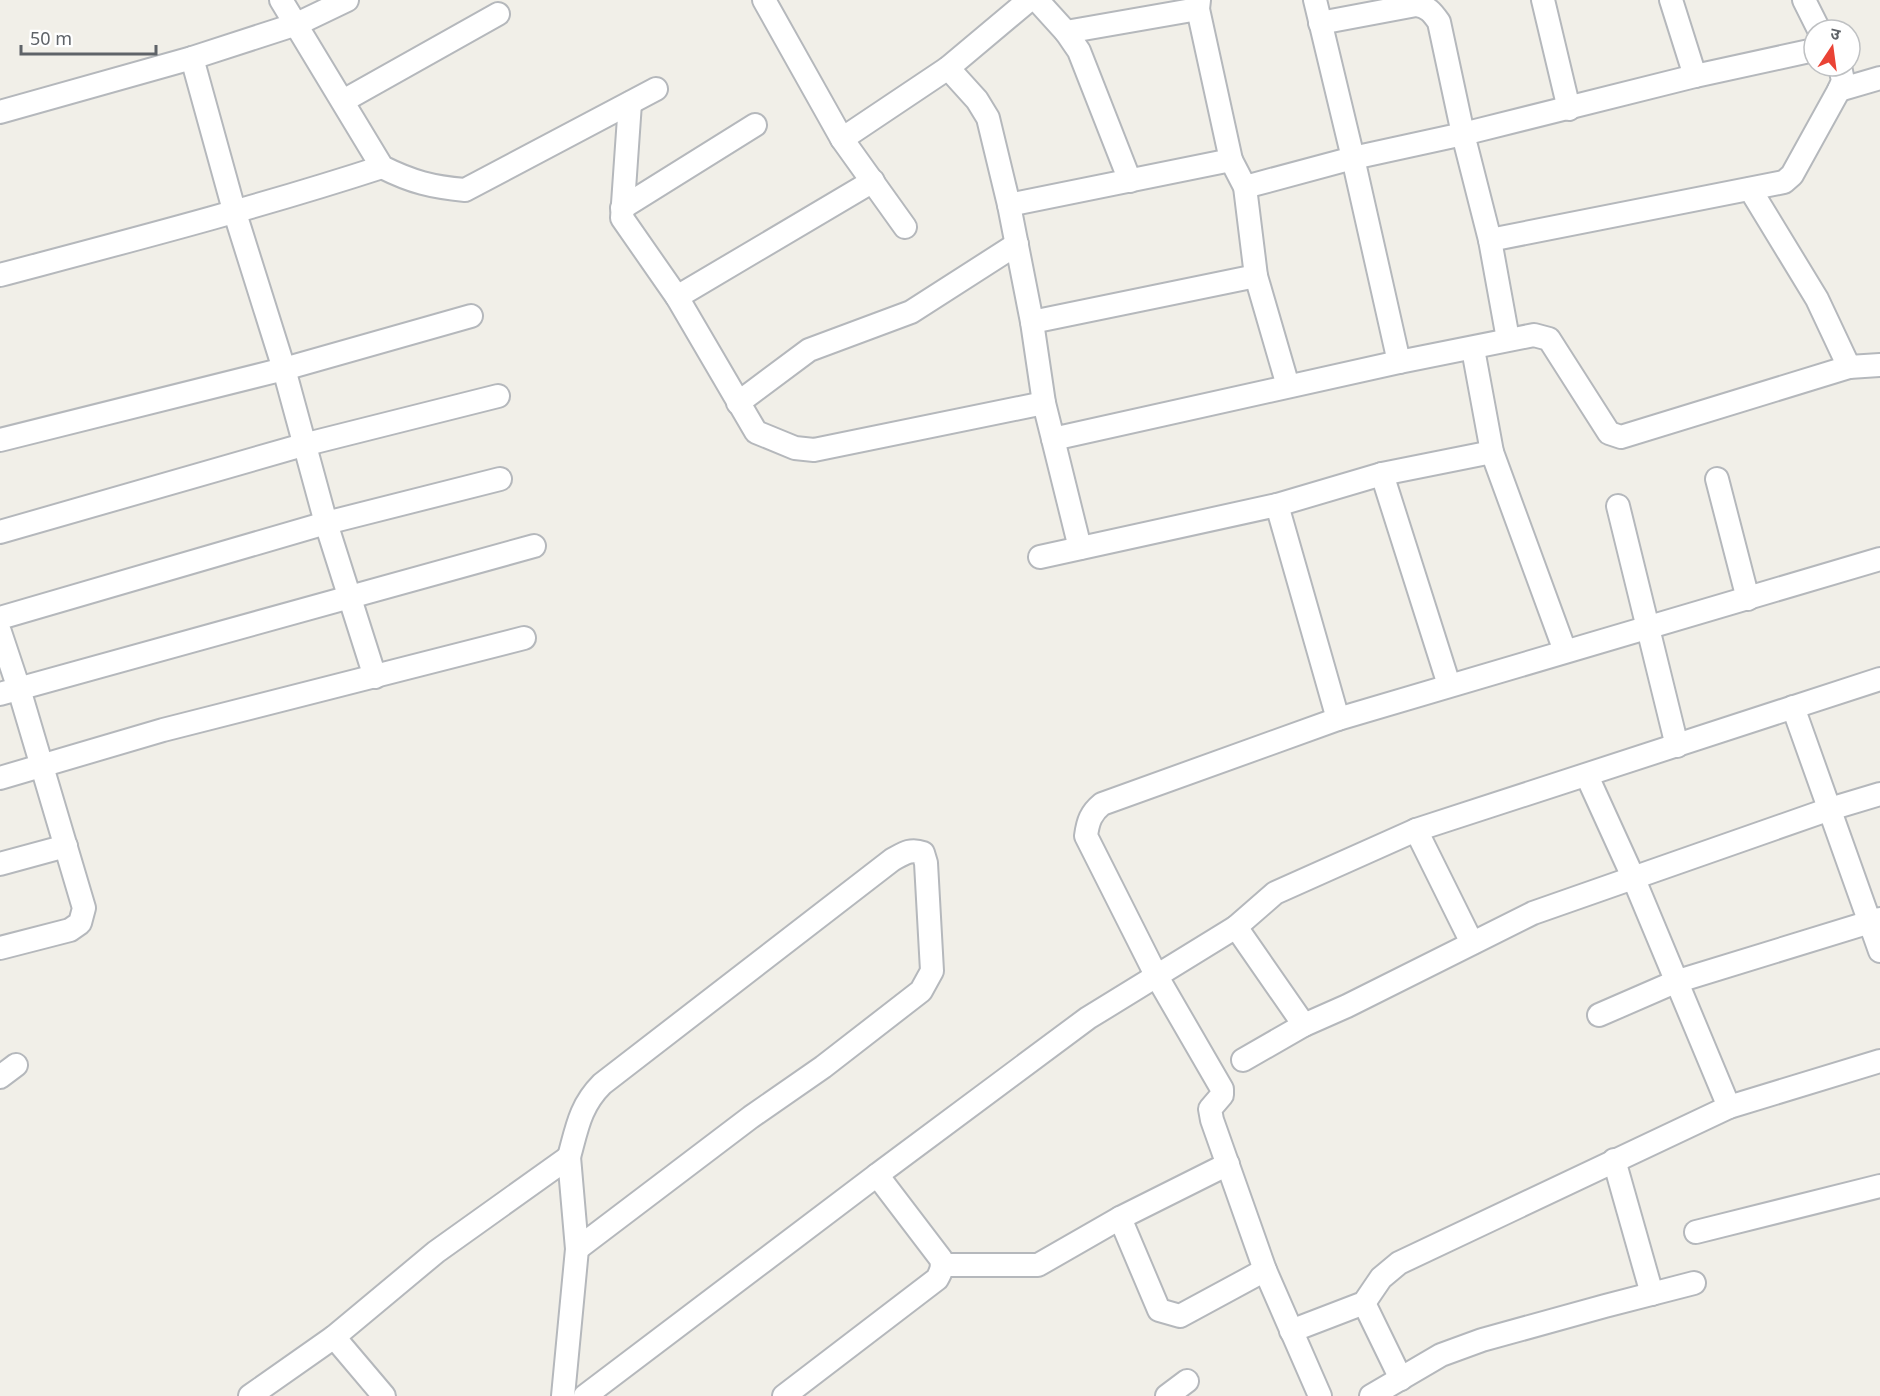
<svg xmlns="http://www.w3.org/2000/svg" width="1880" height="1396" viewBox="0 0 1880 1396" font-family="'Noto Sans','Noto Sans Devanagari',sans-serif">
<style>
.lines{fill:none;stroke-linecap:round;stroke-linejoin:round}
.minor-casing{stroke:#b5b8bc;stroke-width:26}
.minor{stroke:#fff;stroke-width:22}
</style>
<rect width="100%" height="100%" fill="#f1efe8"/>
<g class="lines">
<defs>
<g id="minor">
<path d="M281,0l101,167c30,15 50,20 83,23l191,-101"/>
<path d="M764,0l78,139 63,88"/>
<path d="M1037,0l29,32 13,19 51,130"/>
<path d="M1199,0l-1,9 33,151"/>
<path d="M1315,0l38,158 46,204"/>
<path d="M1543,0l26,109"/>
<path d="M1671,0l24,76"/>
<path d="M1804,0l15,30"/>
<path d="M1066,32l132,-23"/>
<path d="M192,58l42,152 50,159 42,154 49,154"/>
<path d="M948,68l29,32 11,18 21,87 23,117 12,81 9,36 346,-77 135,-27 15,4 60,94 12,4 228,-70 31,-2"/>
<path d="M1839,90l41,-12"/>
<path d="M343,101l155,-87"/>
<path d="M630,103l-8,115 55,79 79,135 39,16 19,2 230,-47"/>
<path d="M0,112l192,-54 105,-34 50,-24"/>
<path d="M842,139l106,-71 81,-68"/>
<path d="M1245,187l108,-29 110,-24 -24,-112c-7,-10 -11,-15 -23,-17l-96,18"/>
<path d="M1750,189l67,110 32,68"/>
<path d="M1009,205l222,-45 14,27 11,89 32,110"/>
<path d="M622,208l133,-83"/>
<path d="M1490,240l294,-58 8,-7 47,-85 4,-9 -3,-15"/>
<path d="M0,275c128,-34 256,-67 382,-108"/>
<path d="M677,297l196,-116"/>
<path d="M1032,322l224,-46"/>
<path d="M1508,339l-18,-99 -27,-106 232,-58 119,-26"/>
<path d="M1473,349l19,103 73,199"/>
<path d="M738,403l71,-53 102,-38 106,-68"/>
<path d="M1053,439l27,109"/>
<path d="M0,440l284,-71 187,-53"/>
<path d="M1382,474l67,211"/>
<path d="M1717,479l31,120"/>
<path d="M1277,505l61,214"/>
<path d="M1618,506l59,240"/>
<path d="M0,532l303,-87 195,-49"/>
<path d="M1040,557l237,-52 105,-31 110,-22"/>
<path d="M0,618l326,-95 174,-44"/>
<path d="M0,632l19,57 65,219 -4,15 -10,7 -70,18"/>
<path d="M0,694l534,-148"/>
<path d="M1793,707l87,244"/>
<path d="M1587,776l46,101 96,230"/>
<path d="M0,778l163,-48 361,-92"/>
<path d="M1416,830l56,113"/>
<path d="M0,864l66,-18"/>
<path d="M1236,927l68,98"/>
<path d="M1599,1015l76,-33 205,-63"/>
<path d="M1243,1060l61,-35 43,-19 186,-93 297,-104 50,-15"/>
<path d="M0,1077l16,-12"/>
<path d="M569,1157c8,-29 11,-51 33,-73l290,-224c11,-6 18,-12 31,-7l3,10 6,108 -11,20 -98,76 -72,50 -174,132"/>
<path d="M1614,1160l38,134"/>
<path d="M877,1175l211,-157 148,-91 39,-34 141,-63 464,-151"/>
<path d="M1120,1218l39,92 21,6 85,-46"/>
<path d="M1696,1232l184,-46"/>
<path d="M942,1265h96l82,-47 108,-54"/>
<path d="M1364,1303l37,76"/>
<path d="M1291,1331l73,-28 17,-25 18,-15 330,-156 151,-46"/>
<path d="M334,1337l50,59"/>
<path d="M250,1396l84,-59 102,-85 133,-95 8,92 -14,147"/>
<path d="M585,1396l292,-221 64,84c2,8 0,13 -4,20l-153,117"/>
<path d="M1167,1396l20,-15"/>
<path d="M1320,1396l-55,-126 -53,-150 -2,-11 12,-14v-6l-66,-114 -70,-139c2,-15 5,-23 16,-32l236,-85 542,-160"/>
<path d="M1371,1396l70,-41 41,-15 123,-34 89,-23"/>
</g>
</defs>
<use href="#minor" class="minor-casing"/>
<use href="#minor" class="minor"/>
</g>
<g transform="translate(1832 48) rotate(13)"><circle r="28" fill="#ffffff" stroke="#bfc1c3" stroke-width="1.5"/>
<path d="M0-4.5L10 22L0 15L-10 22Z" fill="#ea4335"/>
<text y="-9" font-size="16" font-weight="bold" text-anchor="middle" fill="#5f6368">उ</text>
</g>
<path d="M21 45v9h135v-9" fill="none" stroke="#5f6368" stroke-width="3"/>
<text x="30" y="45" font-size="18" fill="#5f6368" stroke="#ffffff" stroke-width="4.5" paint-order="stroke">50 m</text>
</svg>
